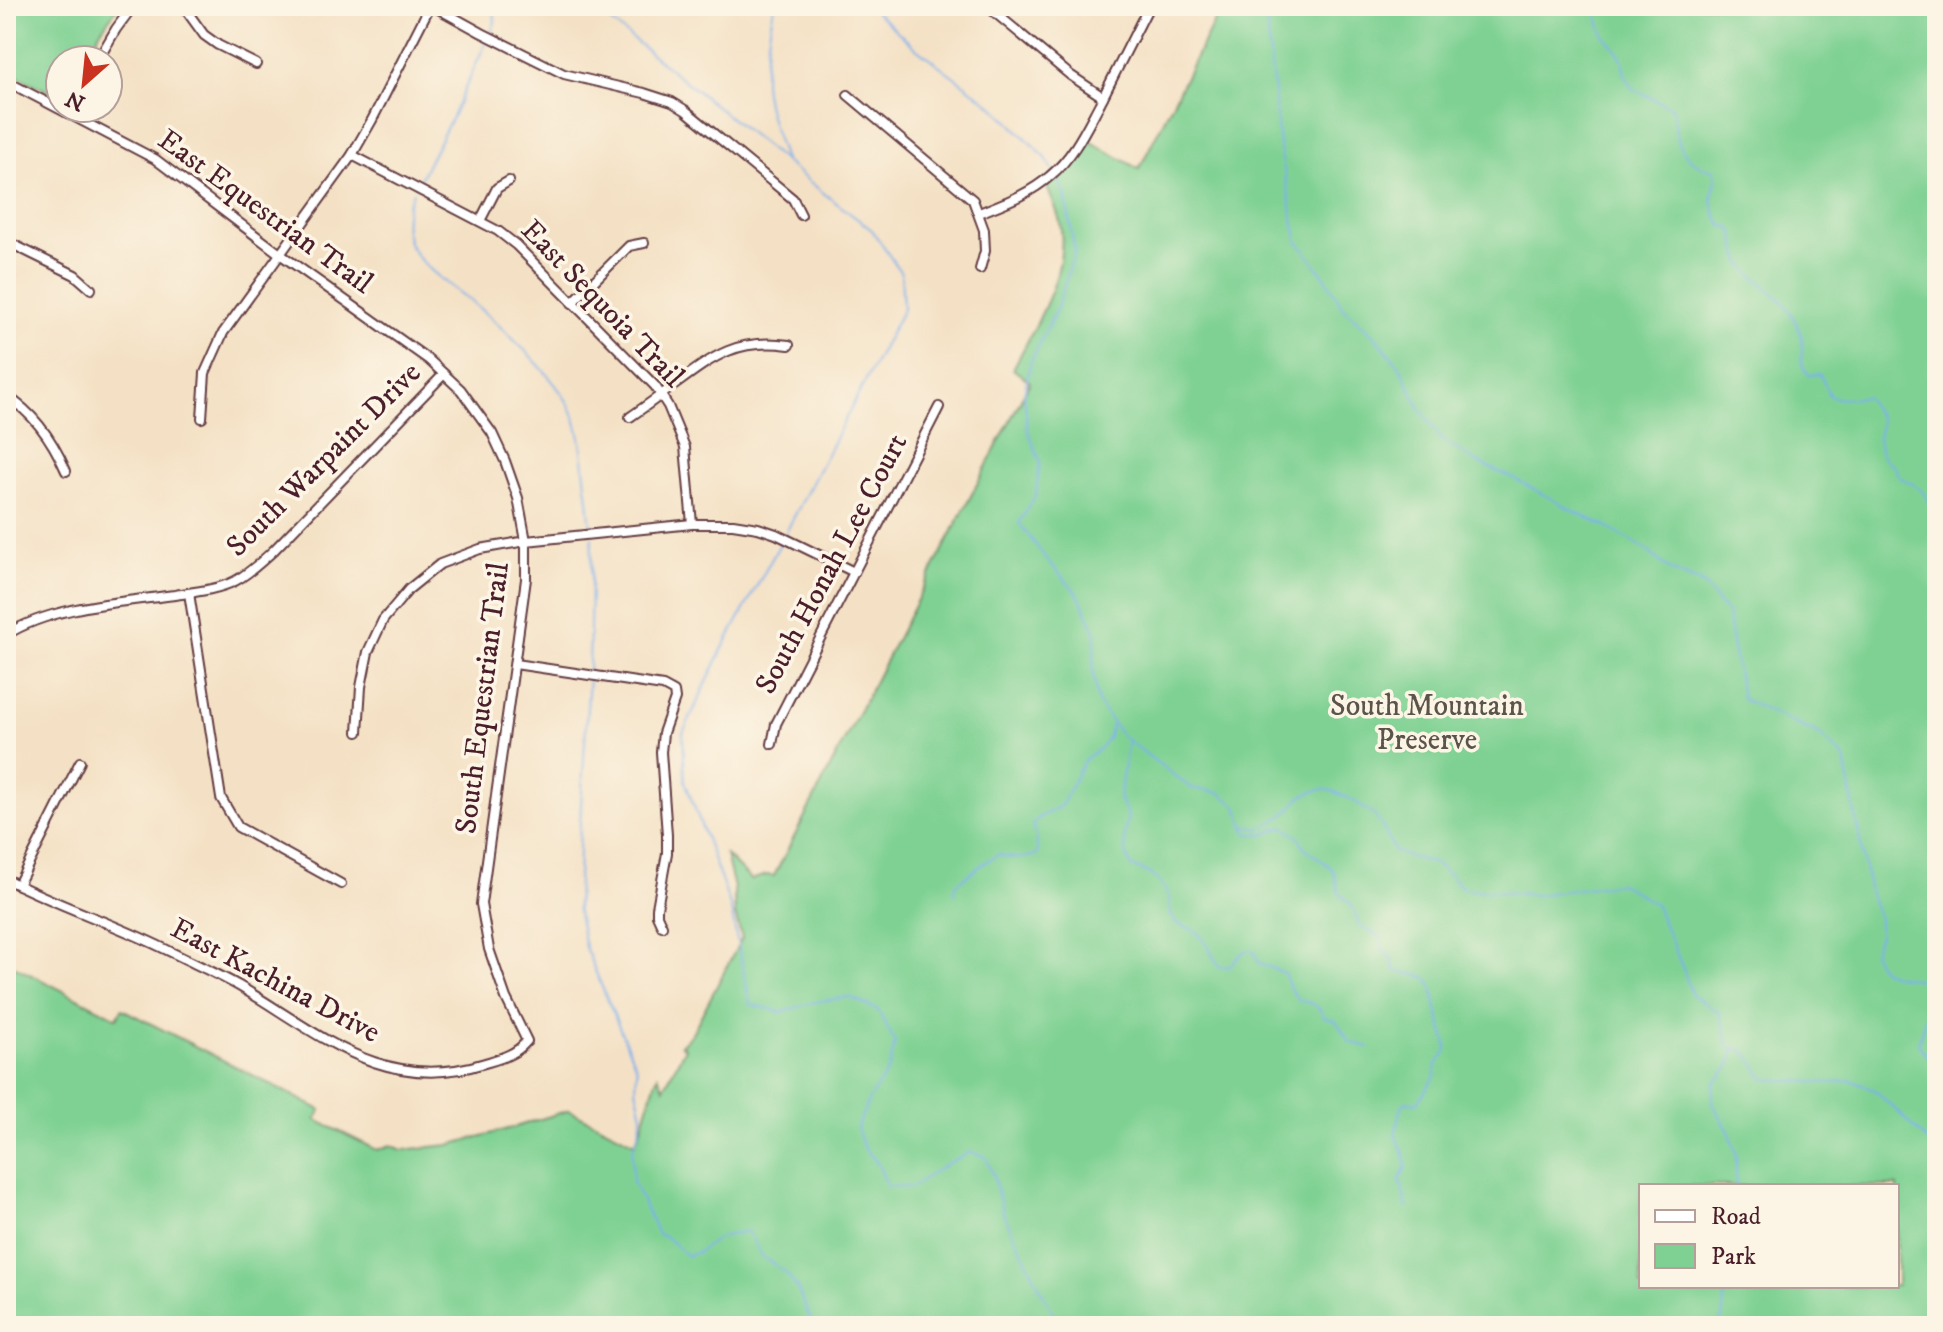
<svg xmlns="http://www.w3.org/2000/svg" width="1943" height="1332" viewBox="0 0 1943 1332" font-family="'IM FELL DW Pica',serif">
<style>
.green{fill:#7fd193;stroke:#64785f;stroke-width:2;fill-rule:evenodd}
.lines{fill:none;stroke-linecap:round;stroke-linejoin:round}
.stream{stroke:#7eb0ea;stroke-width:2}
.minor-casing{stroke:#643c42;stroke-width:12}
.minor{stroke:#fff;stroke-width:8}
.labels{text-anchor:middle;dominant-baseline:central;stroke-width:7;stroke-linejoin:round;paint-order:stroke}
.street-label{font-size:30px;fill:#4a1f2b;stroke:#fcf5e5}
.park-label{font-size:30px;fill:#5a544a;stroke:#fcf5e5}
</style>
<rect width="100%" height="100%" fill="#fcf5e5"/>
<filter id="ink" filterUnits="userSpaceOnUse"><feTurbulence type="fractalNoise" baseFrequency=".0125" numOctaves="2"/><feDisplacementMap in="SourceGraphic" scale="16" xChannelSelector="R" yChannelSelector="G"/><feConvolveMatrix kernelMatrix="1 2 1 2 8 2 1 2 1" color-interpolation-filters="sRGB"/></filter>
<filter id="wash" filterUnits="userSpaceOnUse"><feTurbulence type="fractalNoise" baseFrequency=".006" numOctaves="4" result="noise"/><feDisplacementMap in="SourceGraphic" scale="32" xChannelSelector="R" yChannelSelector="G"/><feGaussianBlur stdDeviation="1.8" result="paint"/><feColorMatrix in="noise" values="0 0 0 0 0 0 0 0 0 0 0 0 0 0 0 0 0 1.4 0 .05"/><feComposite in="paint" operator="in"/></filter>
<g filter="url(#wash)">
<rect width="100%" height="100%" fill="#f4e1c5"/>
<g class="green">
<path d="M6,6h113l-18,24 -15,30h-26v37l-54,-26z"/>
<path d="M1222,6h715v1320h-1931v-364l111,56 5,-9 199,101 -5,10 61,30 14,-5 11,5 47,-5 63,-17 57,-18 66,33c11,-22 14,-45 23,-68l6,13 21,-40 -4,-3 10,-10 51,-97 -7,-23 -1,-27 -8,-33 25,25 15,-5 8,1 256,-494 -17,-13c22,-44 57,-95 47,-147 -2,-11 -9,-24 -13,-35l22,-20 19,-27 51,29zM1641,1186h256v100h-256z"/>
</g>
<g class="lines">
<g class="stream">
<path d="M592,6l234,189 46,35 29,43 2,36 -119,227"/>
<path d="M774,6c-4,24 -10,50 -10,75 1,26 12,54 20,79"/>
<path d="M869,6l47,42 77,58 53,52 6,12"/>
<path d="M1265,6l14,137 18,97 28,37 18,31 31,27 27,33 18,39 23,33 35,22 44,20 45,25 42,21 36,20 26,22 33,14 24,29 15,86 78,36 25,24 20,109 6,30 8,20v17l-6,18c2,4 3,9 6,12 19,23 49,0 57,36l-11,18 -7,25 19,23"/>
<path d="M1594,6l10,30 12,13 6,10 3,16 8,14 40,19c3,33 6,54 41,62 5,12 -1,17 -2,28 0,10 4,18 9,27l12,5c3,9 3,22 8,31 8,15 24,23 36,35 11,10 18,24 24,38 6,16 -7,26 8,41l11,-1 9,21 11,4 26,-2 15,23 -3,19 2,11 4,9 11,8 4,10 12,6 11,8 15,22"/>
<path d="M491,32l4,-10 -1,-16"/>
<path d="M1055,175l10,18 10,59 -18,56 -26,53 -7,34 4,36 12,30 -4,33 -17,29 29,38 30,33 18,39 -3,37 5,33 24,33 69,52 29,5 17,13 7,20 16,3 24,-14 18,-19 19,-7 12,2 21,10 20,14 7,9 14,28 43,13 26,24 73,6 83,-12 35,21 29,67 8,24 28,18 9,34c23,2 23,16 35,32l68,4 19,-3 25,11 61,59"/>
<path d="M416,187l37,-72 35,-77"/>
<path d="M413,192c-8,17 -10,36 -3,53 10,21 44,43 63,58 30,25 77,68 96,102 12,22 13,47 16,71 2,18 5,37 6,55"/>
<path d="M781,542l-59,108 -39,83 2,48 45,124 20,99 32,8 33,-10 34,-5 29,13 17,32 -6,27 -20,30 -12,28 6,19 15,18 9,22 25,1 36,-24 22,-11 16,5 7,17 10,39 42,85 16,28"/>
<path d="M589,671l3,-134"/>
<path d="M589,677l-9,145 -3,86 8,39 52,122 -1,20 6,26 -3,17 -7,19 1,31 25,52 9,4 20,18 11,-4 22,-15 27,-6 15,25 24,17 11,15 17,38"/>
<path d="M1128,740l-9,58 9,18c-5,18 -6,35 4,51 17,4 31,14 37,31 1,6 0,14 3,19 5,10 13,8 21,13 11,6 19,25 26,36l10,1 14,-15 10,-2 6,13 25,10 6,15 9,13c13,1 19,3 25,16l12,4 14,21 19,5"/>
<path d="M1244,827l4,7 16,1 12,-6 8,-2 14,10 7,11 28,21 6,24 13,12 7,20 9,6 12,5 2,15 8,5 5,15 27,5 7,4 3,6 6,28 9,31 -1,8 -9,10 -2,14 -18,26 -11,-2 -6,9 -5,26 9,17 2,13 -6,13 7,29"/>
<path d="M954,894l2,-10c14,-10 28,-22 43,-30 15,6 24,5 39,0l-2,-18 -4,-11 8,-8 21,-11 24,-47 15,-11 8,-10 4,-13"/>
<path d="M1734,1048c-1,17 -8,24 -20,35l-2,20 18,30 6,20v33"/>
<path d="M1718,1326l4,-8 4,-32"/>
</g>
</g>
</g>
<g filter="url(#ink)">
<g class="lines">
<defs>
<g id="minor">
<path d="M183,6l21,29 14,10 38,19"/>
<path d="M433,6l49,27 82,41 80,19 28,9 13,8 108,89 8,16"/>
<path d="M987,6l83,69 33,22"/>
<path d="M98,60l18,-31 17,-23"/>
<path d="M6,81l149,78 125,95 149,106 32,30 31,43 13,28 13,37 8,43v38l-45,325 8,45 17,49 21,43c-12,14 -25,17 -42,22 -101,32 -166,-30 -246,-77 -21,-12 -44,-22 -66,-33 -54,-28 -113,-46 -167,-74"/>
<path d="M848,95l125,105 11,30 1,21 -5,18"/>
<path d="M352,155l146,76 18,14 139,141 13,20 17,41 7,77"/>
<path d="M979,213c25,-10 51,-19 71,-37 23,-19 35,-45 49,-71 17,-33 33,-66 50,-99"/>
<path d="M480,221l17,-33 12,-7"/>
<path d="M6,241l69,34 16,14"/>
<path d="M572,303l57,-57 15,-3"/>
<path d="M6,396c28,17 47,45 60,75"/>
<path d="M630,417c16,-11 31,-22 46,-33 39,-29 62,-46 113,-39"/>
<path d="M202,418l3,-45 18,-40 129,-178 20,-35 58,-114"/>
<path d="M189,593l32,205 17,29 103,57"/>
<path d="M6,635c45,-29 116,-33 169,-40 19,-3 42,-5 60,-14 15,-8 27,-20 39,-31l170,-176"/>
<path d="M515,664l148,22 11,6 1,7 -12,34 -2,19 6,83v18l-10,55v7l5,11"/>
<path d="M358,732l3,-45 7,-35 15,-32 26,-31 31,-25 40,-15 46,-8 166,-17h41l25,4 18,6 78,38"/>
<path d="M772,744l4,-20 163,-317"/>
<path d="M18,885l62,-123"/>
</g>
</defs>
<use href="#minor" class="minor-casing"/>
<use href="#minor" class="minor"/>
</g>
</g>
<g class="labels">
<g class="street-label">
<text transform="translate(265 212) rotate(36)">East Equestrian Trail</text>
<text transform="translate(602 304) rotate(46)">East Sequoia Trail</text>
<text transform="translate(324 460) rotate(-45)">South Warpaint Drive</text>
<text transform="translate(832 564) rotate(-62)">South Honah Lee Court</text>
<text transform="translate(483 698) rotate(-83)">South Equestrian Trail</text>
<text transform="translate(275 981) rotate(28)">East Kachina Drive</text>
</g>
<g class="park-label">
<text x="1427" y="706">South Mountain<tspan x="1427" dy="34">Preserve</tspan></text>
</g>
</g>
<rect width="1943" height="1332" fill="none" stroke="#fcf5e5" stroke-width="32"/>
<rect x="1639" y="1184" width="260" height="104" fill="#fcf5e5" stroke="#b59f9b" stroke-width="2"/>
<rect x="1655" y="1210" width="40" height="12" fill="#ffffff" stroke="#b59f9b" stroke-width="2"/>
<text x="1711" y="1224" font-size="24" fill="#4a1f2b">Road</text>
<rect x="1655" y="1244" width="40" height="24" fill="#7fd193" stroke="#b59f9b" stroke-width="2"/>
<text x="1711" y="1264" font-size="24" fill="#4a1f2b">Park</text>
<g transform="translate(84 84) rotate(207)"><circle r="38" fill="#fcf5e5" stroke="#b59f9b" stroke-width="2"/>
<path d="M0-6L14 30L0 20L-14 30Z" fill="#c8321e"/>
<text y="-12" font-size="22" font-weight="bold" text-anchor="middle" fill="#4a1f2b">N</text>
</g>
</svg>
